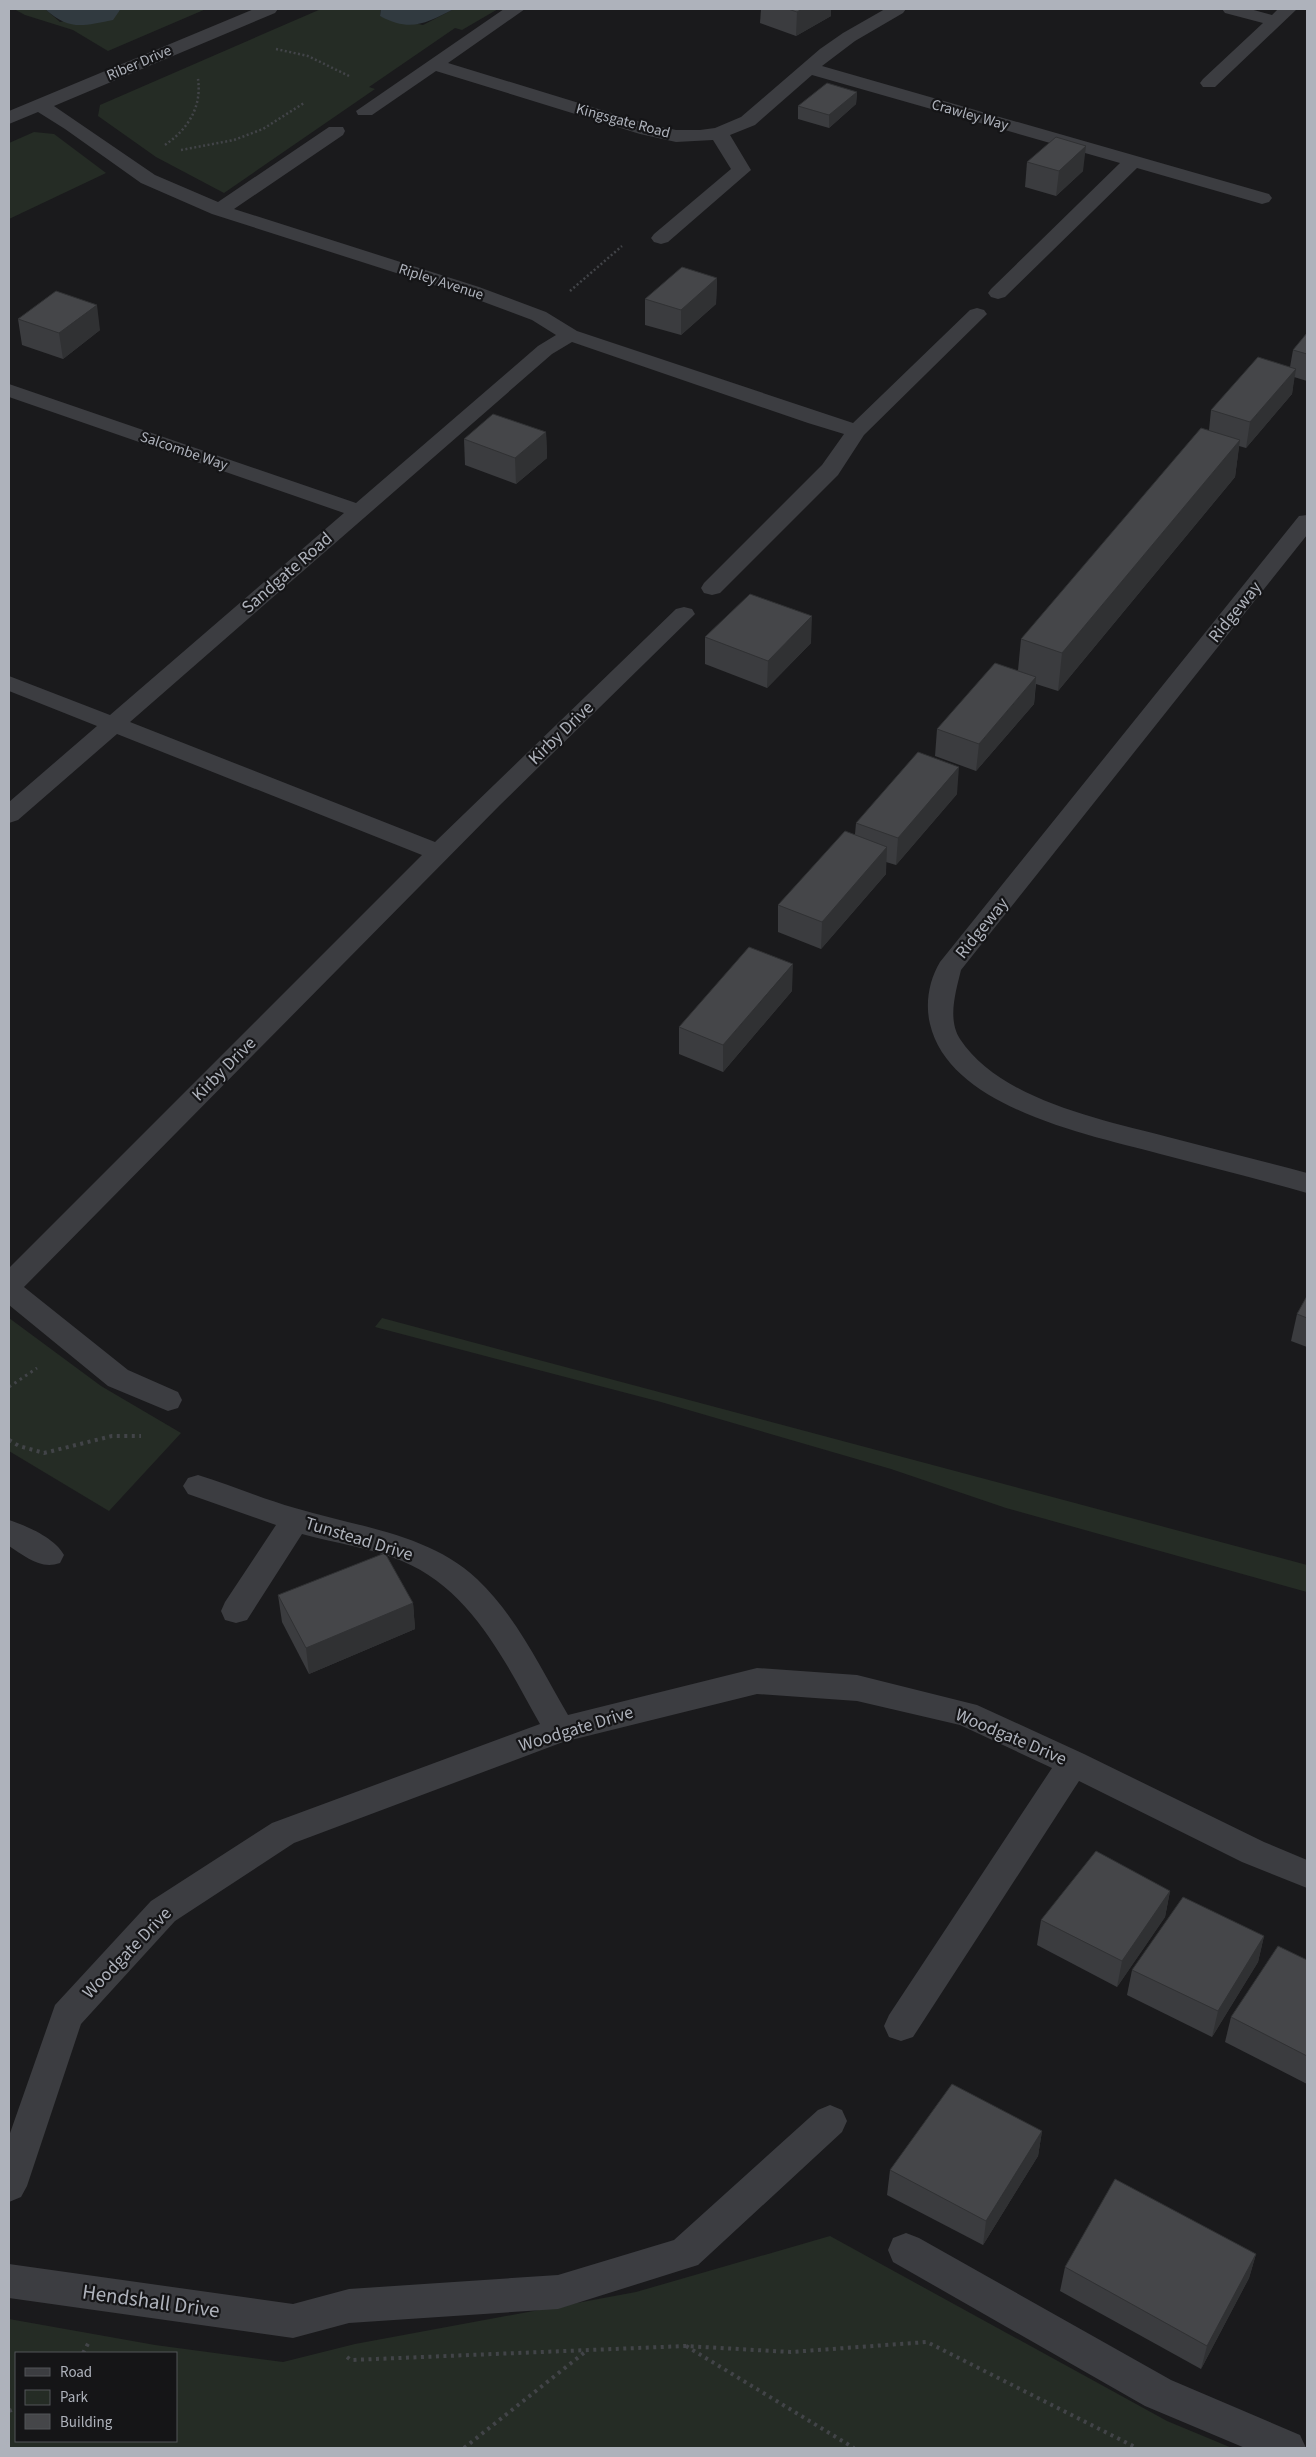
<svg xmlns="http://www.w3.org/2000/svg" width="1316" height="2457" viewBox="0 0 1316 2457" font-family="'Source Sans 3',sans-serif">
<style>
.green{fill:#252c25;fill-rule:evenodd}
.water{fill:#313a40}
.lines{fill:none;stroke-linecap:round;stroke-linejoin:round}
.path-far2{stroke:#424448;stroke-width:2.5;stroke-dasharray:2 2.5;stroke-linecap:butt}
.path-far1{stroke:#424448;stroke-width:3;stroke-dasharray:2.5 4;stroke-linecap:butt}
.path{stroke:#424448;stroke-width:4;stroke-dasharray:3 4.5;stroke-linecap:butt}
.minor{fill:#3c3d41;fill-rule:evenodd}
.wall{fill:#3b3c3f}
.shaded-wall{fill:#303133}
.building{fill:#454649;stroke:#303133}
.labels{text-anchor:middle;dominant-baseline:central;stroke-width:4.5;stroke-linejoin:round;paint-order:stroke}
.far-street-label{font-size:15px;fill:#aeb2bb;stroke:#151517}
.street-label{font-size:18px;fill:#aeb2bb;stroke:#151517}
.near-street-label{font-size:21px;fill:#aeb2bb;stroke:#151517}
</style>
<rect width="100%" height="100%" fill="#1a1a1c"/>
<g class="green">
<path d="M14,9h31l15,13 60,-11 -2,-2h88l-98,42 -35,-21 -48,-15z"/>
<path d="M321,9h60l-1,7 43,9 31,-16h44l-36,21 -7,-2 -86,59 6,2 -151,104 -68,-36 -58,-41 2,-11z"/>
<path d="M34,132l20,2 52,39 -97,46v-76z"/>
<path d="M9,1318l92,68 80,47 -72,78 -100,-60z"/>
<path d="M382,1318l925,247v27l-301,-84 -115,-39 -230,-67 -286,-75z"/>
<path d="M830,2236l337,185 65,27h-1223v-129l146,26 128,17 72,-18 281,-52zM16,2353h160v88h-160z"/>
</g>
<g class="water">
<path d="M45,9h73l2,1 -7,10c-31,6 -43,11 -68,-11z"/>
<path d="M381,9h73c-29,15 -44,23 -74,7z"/>
</g>
<g class="lines">
<g class="path-far2">
<path d="M276,49l32,7 41,20"/>
<path d="M165,145c23,-16 37,-38 33,-66"/>
<path d="M181,150l53,-10 29,-11 41,-26"/>
<path d="M570,291l52,-45"/>
</g>
<path class="path-far1" d="M9,1387l28,-19"/>
<g class="path">
<path d="M9,1440l10,6 25,7 68,-17h29"/>
<path d="M686,2346l168,102"/>
<path d="M83,2353l7,-13"/>
<path d="M347,2357l4,3 334,-14 106,6 136,-10 210,106"/>
<path d="M9,2411l7,-3"/>
<path d="M464,2448l121,-96"/>
</g>
<g class="minor">
<path d="M254,9h24l-3,4 -221,93 101,69 63,27 111,-75h14l2,4 -2,4 -109,74 245,78 67,25 31,19 276,92 117,-113 7,-2 7,2 3,4 -123,121 -26,40 -118,118 -8,2 -8,-2 -3,-5 3,-5 118,-118 22,-31 -36,-11 -236,-81 -20,12 -422,368 305,120 241,-233 8,-2 8,2 3,5 -195,191 -476,482 104,83 50,22 4,8 -4,8 -10,3 -60,-25 -99,-81v-37l413,-413 -305,-121 -99,86 -9,3v-21l88,-76 -88,-35v-15l101,39 234,-202 -335,-116v-13l347,119 182,-157 18,-11 -24,-15 -67,-25 -253,-81 -71,-31 -76,-54 -27,-17 -29,12v-13z"/>
<path d="M504,9h21l-77,54 196,60 32,7h24l15,-2 26,-11 79,-68 23,-16 42,-24h21l-3,4 -48,28 -33,25 447,128 3,4 -3,4 -7,2 -125,-36 -132,129 -7,2 -7,-2 -3,-4 3,-4 129,-126 -308,-88 -57,50 -25,10 21,35 -83,72 -7,2 -7,-2 -3,-4 3,-4 77,-65 -18,-29 -37,2 -36,-8 -204,-63 -64,44h-14l-2,-4z"/>
<path d="M1222,9h28l22,6 6,-6h19l-82,78h-12l-3,-4 3,-4 60,-56 -38,-10z"/>
<path d="M1307,515v20l-346,435c-5,21 -14,49 -1,69 40,61 143,81 208,98 47,12 93,24 139,36v20c-46,-13 -93,-25 -139,-37 -73,-20 -218,-46 -238,-132 -5,-20 -1,-44 10,-62l359,-446z"/>
<path d="M198,1475c33,10 64,24 97,33 62,19 133,25 182,71 40,38 64,90 91,136l189,-47 100,7 120,30 107,49 180,88 43,18v28l-65,-26 -163,-81 -166,256 -12,4 -12,-4 -5,-11 5,-11 163,-247 -92,-43 -103,-24 -100,-7 -194,48 -269,101 -119,78 -94,103 -54,162 -6,11 -12,5v-66l46,-131 96,-104 121,-78 268,-99c-35,-62 -68,-134 -138,-163 -32,-13 -67,-18 -100,-27l-55,86 -11,3 -11,-3 -4,-9 4,-9 51,-77 -88,-31 -5,-8 5,-8z"/>
<path d="M9,1520c18,6 46,18 55,35l-4,8c-20,7 -35,-7 -51,-17z"/>
<path d="M830,2105l12,5 5,11 -5,11 -144,133 -140,44 -209,14 -56,15 -284,-40v-34l284,40 56,-15 209,-14 116,-35 144,-130z"/>
<path d="M906,2233l13,5 252,142 129,55 6,13h-61l-100,-42 -252,-144 -5,-12 5,-12z"/>
</g>
</g>
<g class="wall">
<path d="M761,9h70v7l-35,20 -36,-13z"/>
<path d="M857,92l-1,12 -27,24 -31,-9v-13z"/>
<path d="M1027,162l56,9 -27,25 -31,-9z"/>
<path d="M717,278l-1,26 -35,31 -36,-10v-26z"/>
<path d="M18,319l82,11 -37,29 -41,-14z"/>
<path d="M1307,333v48l-13,-4 -2,17 -46,54 -7,-2 -4,31 -177,214 -22,-7 -2,20 -58,67 -41,-15 2,-27 81,-59 3,-31 188,-209 2,-20 79,-43 3,-17z"/>
<path d="M546,432l1,26 -31,26 -51,-19 -1,-26z"/>
<path d="M705,637l106,6 -44,45 -62,-24z"/>
<path d="M957,794l-61,71 -10,-3v12l-65,75 -43,-17v-27l77,-71 1,-11z"/>
<path d="M792,991l-69,81 -44,-18v-27z"/>
<path d="M1307,1296v51l-16,-6 6,-27z"/>
<path d="M278,1595l135,8 2,26 -106,45 -27,-52z"/>
<path d="M1170,1891l-5,26 -48,70 -80,-42 4,-25z"/>
<path d="M1264,1936l-6,26 -46,75 -85,-42 5,-25z"/>
<path d="M1307,1960v124l-82,-42 6,-25z"/>
<path d="M1042,2131l-4,25 -55,89 -96,-50 3,-25z"/>
<path d="M1256,2254l-7,24 -48,91 -141,-78 5,-24z"/>
</g>
<g class="shaded-wall">
<path d="M802,9h29v7l-35,20 1,-24z"/>
<path d="M857,92l-1,12 -27,24v-13z"/>
<path d="M1086,146l-3,25 -27,25 3,-25z"/>
<path d="M717,278l-1,26 -35,31v-25z"/>
<path d="M97,305l3,25 -37,29 -4,-26z"/>
<path d="M1296,369l-4,25 -46,54 4,-26z"/>
<path d="M546,432l1,26 -31,26 -1,-26z"/>
<path d="M1240,440l-5,37 -177,214 4,-38z"/>
<path d="M812,616l-1,27 -44,45 1,-27z"/>
<path d="M1036,677l-2,27 -58,67 3,-27z"/>
<path d="M959,767l-2,27 -61,71 2,-27z"/>
<path d="M887,847l-1,27 -65,75 1,-27z"/>
<path d="M793,964l-1,27 -69,81v-27z"/>
<path d="M413,1603l2,26 -106,45 -3,-26z"/>
<path d="M1170,1891l-5,26 -48,70 5,-26z"/>
<path d="M1264,1936l-6,26 -46,75 6,-26z"/>
<path d="M1042,2131l-4,25 -55,89 3,-24z"/>
<path d="M1256,2254l-7,24 -48,91 6,-23z"/>
</g>
<g class="building">
<path d="M788,9h14l-5,3z"/>
<path d="M827,83l30,9 -28,23 -31,-9z"/>
<path d="M1056,137l30,9 -27,25 -32,-9z"/>
<path d="M682,267l35,11 -36,32 -36,-11z"/>
<path d="M56,291l41,14 -38,28 -41,-14z"/>
<path d="M1307,333v21l-14,-4z"/>
<path d="M1258,357l38,12 -46,53 -39,-12z"/>
<path d="M493,414l53,18 -31,26 -51,-19z"/>
<path d="M1201,428l39,12 -178,213 -41,-14z"/>
<path d="M750,594l62,22 -44,45 -63,-24z"/>
<path d="M995,663l41,14 -57,67 -42,-15z"/>
<path d="M918,752l41,15 -61,71 -42,-15z"/>
<path d="M845,831l42,16 -65,75 -44,-17z"/>
<path d="M749,947l44,17 -70,81 -44,-18z"/>
<path d="M1307,1296v22l-10,-4z"/>
<path d="M385,1553l28,50 -107,45 -28,-53z"/>
<path d="M1096,1851l74,40 -48,70 -81,-41z"/>
<path d="M1183,1897l81,39 -46,75 -86,-41z"/>
<path d="M1278,1946l29,14v96l-76,-39z"/>
<path d="M952,2084l90,47 -56,90 -96,-51z"/>
<path d="M1115,2179l141,75 -49,92 -142,-79z"/>
</g>
<g class="labels">
<g class="far-street-label">
<text transform="translate(139 63) rotate(-23)">Riber Drive</text>
<text transform="translate(970 115) rotate(16)">Crawley Way</text>
<text transform="translate(623 121) rotate(15)">Kingsgate Road</text>
<text transform="translate(441 282) rotate(18)">Ripley Avenue</text>
<text transform="translate(184 451) rotate(19)">Salcombe Way</text>
</g>
<g class="street-label">
<text transform="translate(287 573) rotate(-41)">Sandgate Road</text>
<text transform="translate(1235 612) rotate(-51)">Ridgeway</text>
<text transform="translate(561 733) rotate(-44)">Kirby Drive</text>
<text transform="translate(982 928) rotate(-51)">Ridgeway</text>
<text transform="translate(224 1069) rotate(-45)">Kirby Drive</text>
<text transform="translate(359 1539) rotate(17)">Tunstead Drive</text>
<text transform="translate(576 1729) rotate(-17)">Woodgate Drive</text>
<text transform="translate(1011 1737) rotate(23)">Woodgate Drive</text>
<text transform="translate(127 1953) rotate(-46)">Woodgate Drive</text>
</g>
<g class="near-street-label">
<text transform="translate(151 2301) rotate(8)">Hendshall Drive</text>
</g>
</g>
<rect width="1316" height="2457" fill="none" stroke="#aeb2bb" stroke-width="20"/>
<rect x="15" y="2352" width="162" height="90" fill="#151517" stroke="#525459"/>
<rect x="25" y="2368" width="25" height="8" fill="#3c3d41" stroke="#525459"/>
<text x="60" y="2377" font-size="15" fill="#aeb2bb">Road</text>
<rect x="25" y="2390" width="25" height="15" fill="#252c25" stroke="#525459"/>
<text x="60" y="2402" font-size="15" fill="#aeb2bb">Park</text>
<rect x="25" y="2414" width="25" height="15" fill="#454649" stroke="#525459"/>
<text x="60" y="2427" font-size="15" fill="#aeb2bb">Building</text>
</svg>
